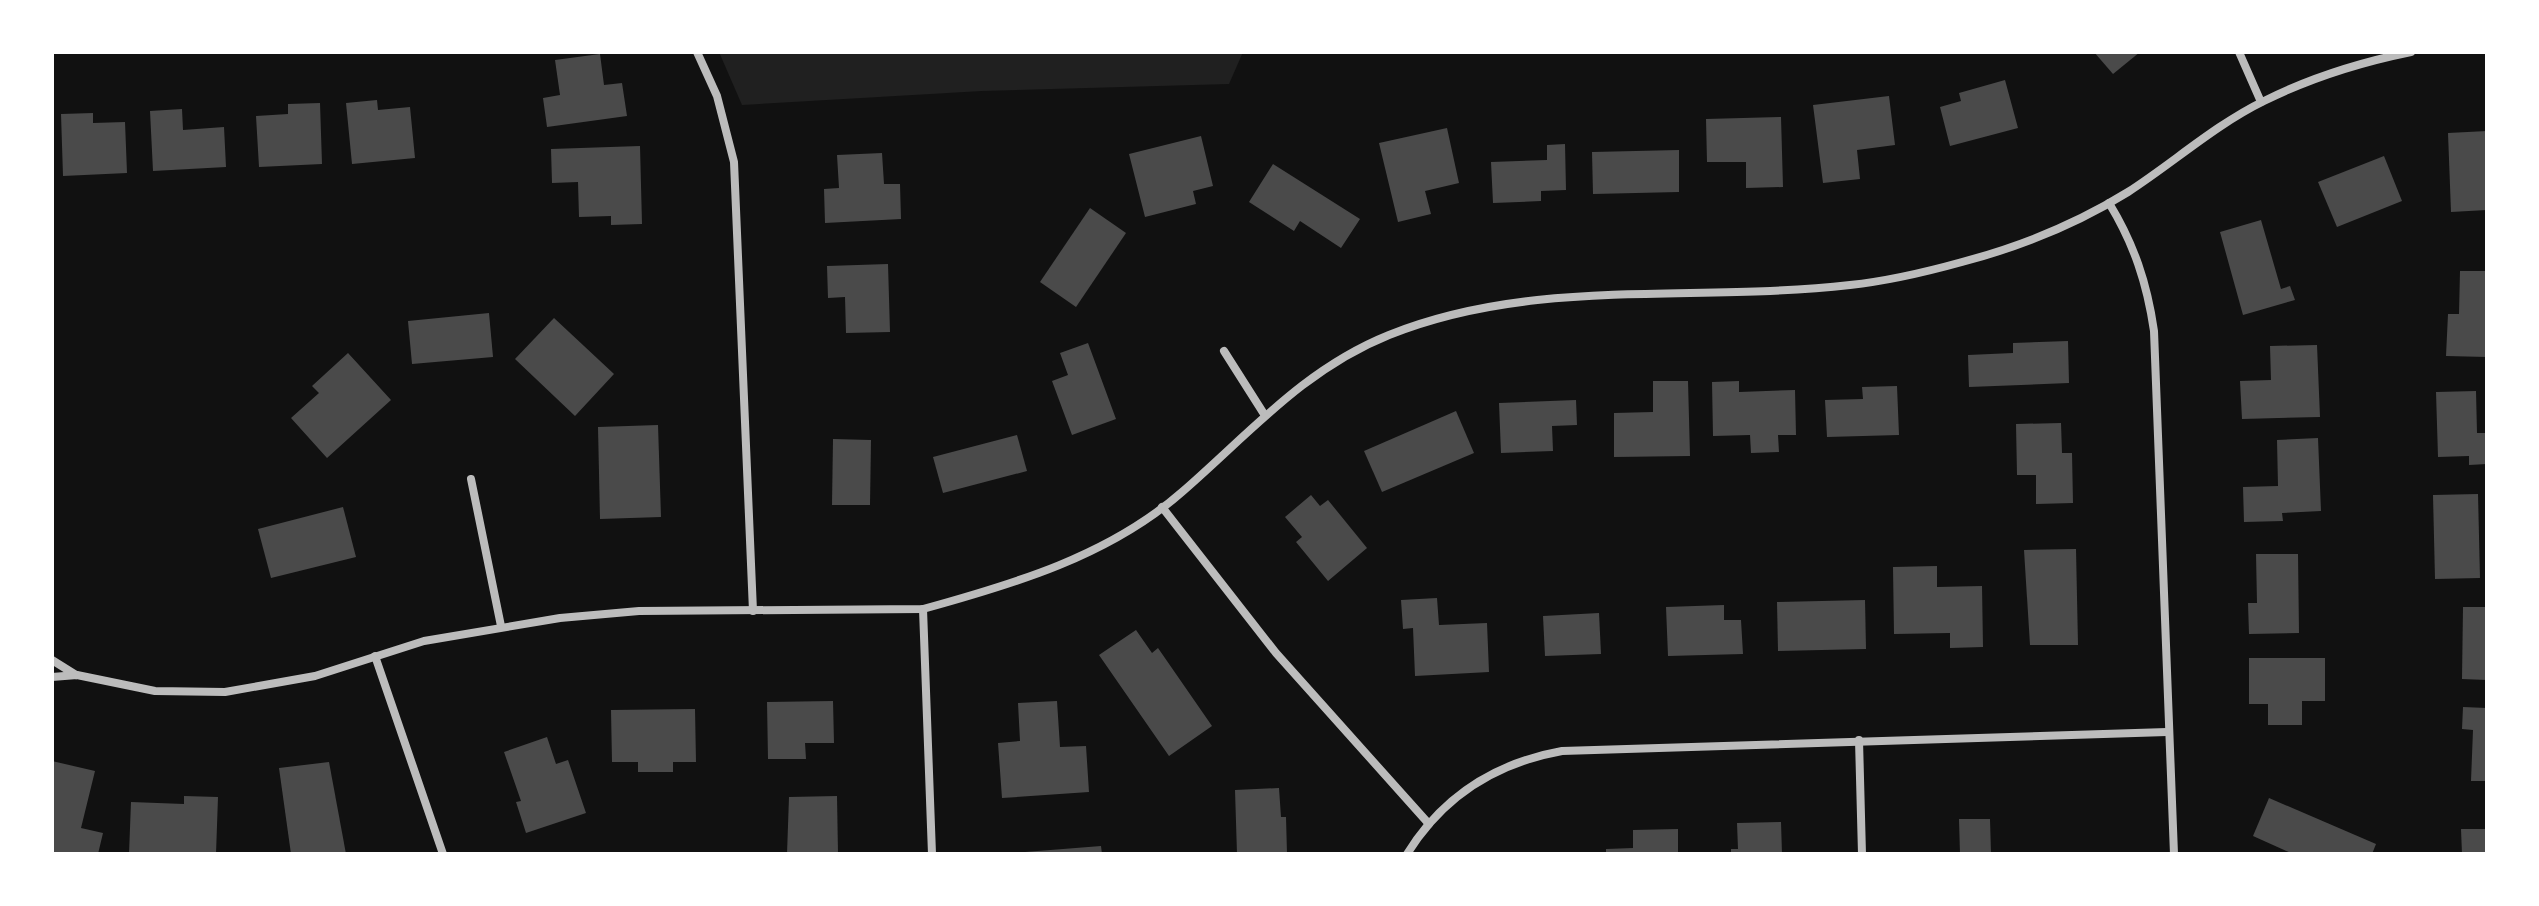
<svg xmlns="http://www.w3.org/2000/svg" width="2539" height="906" viewBox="0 0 2539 906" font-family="Barlow,sans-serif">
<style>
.green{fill:#202020}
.building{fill:#4a4a4a}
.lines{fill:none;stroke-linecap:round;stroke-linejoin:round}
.minor{stroke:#bcbcbc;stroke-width:8}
</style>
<rect width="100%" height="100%" fill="#111"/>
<path class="green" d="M719,52h524l-14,32 -247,7 -240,14z"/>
<g class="building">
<path d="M2094,52h46l-27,22z"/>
<path d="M600,54l4,31 18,-2 5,33 -80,11 -4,-29 17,-3 -5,-35z"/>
<path d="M2005,80l13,48 -68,18 -10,-39 21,-6 -2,-8z"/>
<path d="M1889,96l6,49 -38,5 3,29 -37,4 -10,-78z"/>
<path d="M377,100l1,10 32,-3 5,51 -63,6 -6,-61z"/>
<path d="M320,103l2,61 -63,3 -3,-51 32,-2v-10z"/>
<path d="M182,109l1,21 41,-3 2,40 -73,4 -3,-60z"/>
<path d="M93,113v10l32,-1 2,51 -64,3 -2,-62z"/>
<path d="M1781,117l2,70 -37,1v-26h-39l-1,-43z"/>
<path d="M1447,128l12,55 -34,8 6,23 -33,8 -19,-79z"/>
<path d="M2487,131v79l-36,2 -3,-79z"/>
<path d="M1201,136l12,50 -20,5 3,13 -51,13 -16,-63z"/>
<path d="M1565,144l1,46 -25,1v10l-48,2 -2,-41 56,-2v-15z"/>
<path d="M640,146l2,78 -31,1v-9l-32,1 -1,-35 -26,1 -1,-34z"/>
<path d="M1679,150v42l-86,2 -1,-42z"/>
<path d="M882,153l2,31h16l1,35 -76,4 -1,-34 15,-1 -2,-33z"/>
<path d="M2384,156l18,45 -65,26 -19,-45z"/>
<path d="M1273,164l87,55 -19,29 -41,-27 -6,10 -45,-29z"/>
<path d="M1090,208l36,25 -50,74 -36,-25z"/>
<path d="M2261,220l20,69 9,-3 5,14 -52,15 -23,-83z"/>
<path d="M888,264l2,68 -44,1 -1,-36 -17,1 -1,-32z"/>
<path d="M2460,271h27v86l-41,-1 2,-42h11z"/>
<path d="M489,313l4,44 -81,7 -4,-43z"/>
<path d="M554,318l60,56 -39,42 -60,-57z"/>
<path d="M2068,341l1,42 -100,4 -1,-32 45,-2v-10z"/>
<path d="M1088,343l28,76 -44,16 -20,-54 16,-6 -8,-22z"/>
<path d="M2317,345l3,72 -78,2 -2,-38 31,-1 -1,-34z"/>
<path d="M348,353l43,47 -64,58 -36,-40 28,-25 -7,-7z"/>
<path d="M1653,381h35l2,75 -76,1v-44l39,-1z"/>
<path d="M1739,381v11l56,-2 1,45h-18l1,17 -28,1 -1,-18 -37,1 -1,-54z"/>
<path d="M1897,386l2,49 -72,2 -2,-37 38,-1 -1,-12z"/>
<path d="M2476,391l1,42h10v31l-18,1v-9l-31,1 -2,-65z"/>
<path d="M1576,400l1,25 -25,1 1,25 -52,2 -2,-50z"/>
<path d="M1456,411l18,42 -92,39 -18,-41z"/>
<path d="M2061,423l1,30h10l1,50 -37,1v-29h-19l-1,-51z"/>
<path d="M658,425l3,92 -61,2 -2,-92z"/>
<path d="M1017,435l10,36 -84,22 -10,-36z"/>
<path d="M2318,438l3,73 -39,2 1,8 -39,1 -1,-35 35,-1 -1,-46z"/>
<path d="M833,439l38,1 -1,65h-38z"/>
<path d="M2478,494l2,84 -45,1 -2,-84z"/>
<path d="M1311,495l9,11 8,-6 39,48 -39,33 -32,-39 6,-5 -17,-20z"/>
<path d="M343,507l13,50 -85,21 -13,-49z"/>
<path d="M2076,549l2,96h-48l-6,-95z"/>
<path d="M2256,554h42l1,79 -50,1 -1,-31h9z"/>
<path d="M1937,566v21l45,-1 1,61 -33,1v-15l-56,1 -1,-67z"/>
<path d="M1437,598l2,27 48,-2 2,49 -74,4 -2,-48 -10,1 -2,-29z"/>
<path d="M1865,600l1,49 -88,2 -1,-49z"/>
<path d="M1724,605v15h17l2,34 -75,2 -2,-49z"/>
<path d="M2463,607h24v73l-25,-1z"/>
<path d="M1599,613l2,41 -56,2 -2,-40z"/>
<path d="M1136,630l16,23 6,-5 54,78 -43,30 -70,-101z"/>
<path d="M2249,658h76v43h-23v24h-34v-21h-19z"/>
<path d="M833,701l1,42h-29l1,16h-38l-1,-57z"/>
<path d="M1057,701l3,46 26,-1 3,46 -87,6 -4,-55 22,-2 -2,-38z"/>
<path d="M2463,707l24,1v73h-16l2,-51 -11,-1z"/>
<path d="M695,709l1,53h-23v10h-35v-10h-26l-1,-52z"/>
<path d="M547,737l9,27 12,-4 18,53 -60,20 -10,-31 5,-1 -17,-49z"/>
<path d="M52,761l43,10 -14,57 22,5 -5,21h-46z"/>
<path d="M329,762l17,92h-55l-12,-86z"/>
<path d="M1279,788l2,29h5l1,37h-50l-2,-64z"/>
<path d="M184,796l34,1 -2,57h-87l2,-52 53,2z"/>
<path d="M837,796l1,58h-51l2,-57z"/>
<path d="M2269,798l107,46 -4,10h-79l-40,-18z"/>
<path d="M1959,819h31l1,35h-31z"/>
<path d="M1781,822l1,32h-51v-5h7l-1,-26z"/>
<path d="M1678,829v25h-72v-5l27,-1v-18z"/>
<path d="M2461,829h26v25h-25z"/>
<path d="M1101,846l1,8h-77v-2z"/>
</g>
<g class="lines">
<g class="minor">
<path d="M697,52l20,44 17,66 19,449"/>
<path d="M2239,52l22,50"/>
<path d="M2109,203c25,41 38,80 45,128l20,523"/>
<path d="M1224,351l40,63"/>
<path d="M471,479l30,147"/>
<path d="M1162,507l114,146 153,171"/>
<path d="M923,609l9,245"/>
<path d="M375,656l68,198"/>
<path d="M52,660l24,15"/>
<path d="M52,677l25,-2 78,16 70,1 90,-16 109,-35 136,-23 79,-7 284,-2c91,-25 186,-53 259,-117 67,-58 122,-123 207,-157 147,-59 307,-32 461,-50 38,-4 76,-13 112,-23 57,-15 116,-39 166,-70 45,-29 87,-67 136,-91 44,-22 98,-39 147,-49"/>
<path d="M1859,740l3,114"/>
<path d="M1407,854c36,-58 88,-91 155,-103l605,-19"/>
</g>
</g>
<rect width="2539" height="906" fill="none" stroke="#ffffff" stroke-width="108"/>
</svg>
